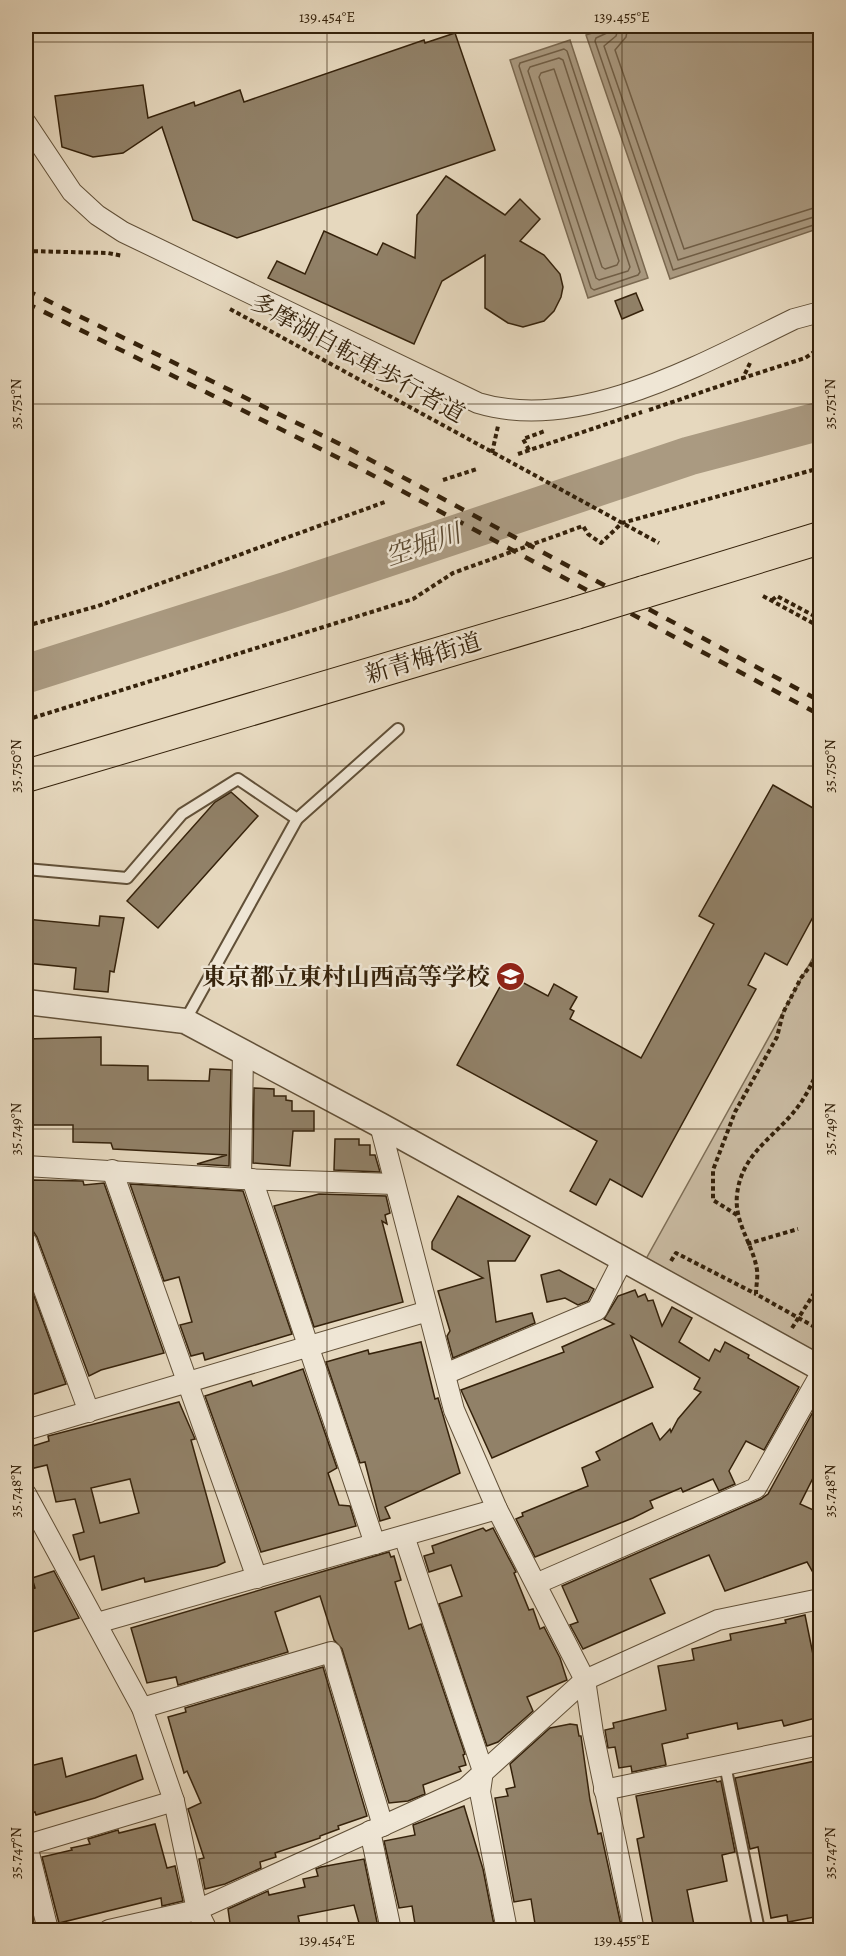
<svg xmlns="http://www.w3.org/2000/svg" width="846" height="1956" viewBox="0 0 846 1956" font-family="Alegreya,'Noto Serif JP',serif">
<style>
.green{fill:#c8b9a0;stroke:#7e6e56;stroke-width:1.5}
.water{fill:#aa9a81;stroke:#7b6a52;stroke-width:1.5}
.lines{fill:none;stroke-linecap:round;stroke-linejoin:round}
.shore{stroke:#705e46;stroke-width:1.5}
.river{stroke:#aa9a81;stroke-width:39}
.building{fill:#918168;stroke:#35220b;stroke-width:1.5;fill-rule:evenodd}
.service-casing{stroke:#615038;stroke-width:14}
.minor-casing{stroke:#615038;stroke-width:22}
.tertiary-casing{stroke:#615038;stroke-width:27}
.primary-casing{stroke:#35220b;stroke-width:34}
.path{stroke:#35220b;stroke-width:4;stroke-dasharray:4.5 3;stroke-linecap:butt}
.service{stroke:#efe6d5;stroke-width:10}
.minor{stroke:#efe6d5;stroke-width:20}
.tertiary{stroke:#efe6d5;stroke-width:24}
.primary{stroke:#e6d8be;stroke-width:32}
.rail{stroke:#35220b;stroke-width:4.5;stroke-dasharray:10 10;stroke-linecap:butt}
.primary-bridge-casing{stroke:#35220b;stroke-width:34;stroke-linecap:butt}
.primary-bridge{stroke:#e6d8be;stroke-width:32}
.ticks{fill:none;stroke:#35220b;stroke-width:1.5;stroke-opacity:0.45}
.labels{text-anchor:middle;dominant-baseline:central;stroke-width:5;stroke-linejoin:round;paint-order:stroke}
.street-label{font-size:24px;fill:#35220b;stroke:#efe6d5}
.poi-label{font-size:24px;font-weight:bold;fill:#35220b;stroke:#efe6d5;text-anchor:end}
.water-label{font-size:26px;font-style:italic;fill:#5e4c34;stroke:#efe6d5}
.neatline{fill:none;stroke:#35220b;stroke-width:2}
.ticks-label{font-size:15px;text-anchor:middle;fill:#35220b}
</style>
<rect width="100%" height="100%" fill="#e6d8be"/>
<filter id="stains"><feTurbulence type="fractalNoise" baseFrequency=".00333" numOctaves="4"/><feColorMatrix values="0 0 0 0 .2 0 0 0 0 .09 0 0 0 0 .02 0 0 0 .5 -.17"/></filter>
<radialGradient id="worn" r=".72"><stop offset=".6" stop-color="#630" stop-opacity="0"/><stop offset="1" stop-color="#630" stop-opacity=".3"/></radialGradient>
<path class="green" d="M820,945v411l-174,-97z"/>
<g class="water">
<path d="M613,26h207v202l-150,51 -84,-244z"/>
<path d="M570,40l78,238 -60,20 -78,-238z"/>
</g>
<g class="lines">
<g class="shore">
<path d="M611,26l-2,6 -13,6 -1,3 78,229 147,-47"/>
<path d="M619,26l-3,10 -12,10 74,214 142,-45"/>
<path d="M628,26l-2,11 -11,13 69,199 136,-43"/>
<path d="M564,49l3,2 73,221 -2,3 -44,15 -3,-2 -72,-222 1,-3z"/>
<path d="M559,58l4,2 67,207 -2,4 -29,9 -3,-2 -68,-207 2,-4z"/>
<path d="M554,69l65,192 -2,4 -12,4 -3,-2 -63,-190 2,-4z"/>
</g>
<path class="river" d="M26,674l261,-83 402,-135 131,-35"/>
</g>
<g class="building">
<path d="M455,33l40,117 -258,88 -44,-18 -31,-93 -39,26 -30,4 -31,-10 -7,-51 88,-11 5,33 46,-16 1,4 45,-16 4,12 180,-62 1,3z"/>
<path d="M446,176l59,39 15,-16 20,20 -20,22 24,14 16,19 3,13 -2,10 -7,14 -10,10 -21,6 -15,-4 -23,-15v-53l-43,26 -28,63 -146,-66 9,-17 28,13 19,-43 53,24 6,-12 32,15 2,-43z"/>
<path d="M636,293l7,17 -21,9 -7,-18z"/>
<path d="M773,785l47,27v92l-33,61 -22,-12 -17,32 8,4 -114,208 -32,-18 -14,26 -26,-14 27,-50 -140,-76 50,-91 41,22 6,-12 23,13 -7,12 4,2 -4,8 71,39 73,-134 -15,-8z"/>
<path d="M231,792l27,24 -100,112 -31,-27 88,-99z"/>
<path d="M100,916l24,2 -10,54 -4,-1 -2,21 -34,-3 2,-21 -50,-5v-44l73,7z"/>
<path d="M101,1037v28l47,1v14l61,1 1,-12 21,1 -2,96 -32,-2 30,-9 -114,-6 -2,-6 -38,-1v-17h-47v-86z"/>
<path d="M254,1088l20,1v7h12v4l6,1v10h22v20h-21l-3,35 -37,-3z"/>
<path d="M335,1139h24v6h11v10h5l5,17 -46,-2z"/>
<path d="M33,1180l50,1 1,4 20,-2 60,170 -63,17 -12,6 -52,-139 -4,-6 -7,-2v-19l5,-1z"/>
<path d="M130,1184l113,7 49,143 -87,26 -2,-7 -12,3 -11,-31 12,-3 -13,-45 -15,4z"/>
<path d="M319,1194l67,2 4,17 -5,2 2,9 -5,-3 21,81 -89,25 -40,-121z"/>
<path d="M458,1196l72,40 -15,25h-27l8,61 36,-9 3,10 -82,35 -6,-22 3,-5 -12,-40 45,-13 -51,-29v-7z"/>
<path d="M559,1270l35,19 -6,12 -10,4 -13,-7 -18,4 -6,-27z"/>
<path d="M26,1274l40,110 -35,11 -5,-18z"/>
<path d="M635,1290l3,7 7,-3 3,7 5,-1 9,26 10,-19 20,11 -13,24 30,19 6,-12 5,3 5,-10 24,13 -1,3 51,29 -35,63 -18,-9 -17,30 6,13 -16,7 -6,-12 -30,13 -2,-4 -31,13 3,7 -20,10 -98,39 -19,-38 7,-3 -1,-3 66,-27 -6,-18 18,-8 -4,-8 56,-29 8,17 10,-11 1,3 7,-13 23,-27 -7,-3 6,-11 -69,-42 22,51 -161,71 -31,-68 103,-38 -2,-5 52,-23 -10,-5 14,-23z"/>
<path d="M421,1342l14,57 3,-1 22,75 -75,34 5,11 -10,3 -15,-59 -5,1 -34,-101 42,-12 1,4z"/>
<path d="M303,1369l34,99 -9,5 11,32 11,1 6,20 -95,26 -56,-156 46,-15 2,5z"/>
<path d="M820,1399v65l-20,40 20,9v72l-13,-23 -82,29 -16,-36 -59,24 15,34 -82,36 -13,-24 8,-3 -16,-36 199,-87 7,-5z"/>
<path d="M179,1402l16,37 -4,1 34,122 -8,4 -72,16 -1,-4 -42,12 -8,-34 -14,4 -7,-25 11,-3 -9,-33 -19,3 -9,-37 -21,5v-22l23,-7 -1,-5zM130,1479l9,34 -39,10 -9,-35z"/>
<path d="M483,1528l3,3 7,-3 23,44 -2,1 15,37 4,-1 7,20 4,-2 16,31 7,22 -40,17 6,14 -35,31 -11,4 -48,-142 23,-8 -11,-31 -22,7 -5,-16 10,-3 -2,-7z"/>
<path d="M389,1552l2,5 3,-1 7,24 -6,2 14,47 12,-5 44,130 -2,1 3,10 -7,2 2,4 -38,14 2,9 -17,7 -19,2 -47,-154 -8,-9 -14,-44 -45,16 13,40 -110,33 -2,-8 -29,6 -16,-55z"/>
<path d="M54,1571l25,47 -53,16v-43l9,-3 -3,-10z"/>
<path d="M805,1615l15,74v28l-36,9 -2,-6 -44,9 -1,-6 -50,11 1,4 -26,6 4,21 -34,7 -1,-6 -12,2 -4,-21 -7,1 -3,-18 9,-2 -1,-5 53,-13 -8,-44 36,-6 -2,-11 39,-9 -1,-6 56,-11 -1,-3z"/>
<path d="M323,1667l44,149 -29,10 1,3 -19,7v2l-45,15 1,4 -16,5 1,6 -36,16 -20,5 -6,-30 5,-1 -16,-49 13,-6 -14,-32 -3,2 -16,-56 18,-5 -1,-4z"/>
<path d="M570,1724l7,1 2,11h2l9,64 8,34 3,-1 21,97h-86l-5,-31 -17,3 -19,-104 13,-2 -2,-7 9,-2 -5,-23 40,-36z"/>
<path d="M136,1755l7,24 -48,19 -59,17 -1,-3 -9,2v-47l36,-9 4,19z"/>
<path d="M820,1760v156l-32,6 -1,-7 -16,3 -13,-71 -8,2 -15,-71z"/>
<path d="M716,1780l1,2 4,-1 14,71 -13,3 5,26 -40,9 8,40h-41l-17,-91 7,-2 -8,-41z"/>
<path d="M464,1806l19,63 12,61h-79l-4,-24 -13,2 -15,-67 31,-6 -2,-10z"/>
<path d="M155,1824l12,44 8,-2 8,35 -21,5 -1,-8 -102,25 -17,-66 30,-7 -1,-2 19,-4 -2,-5 30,-9 1,3z"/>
<path d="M364,1859l14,68 -17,3 -7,-25 -56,11 3,14h-70l-3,-21 40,-18 1,4 36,-8 -2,-8 15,-3 -2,-7 5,-2z"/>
</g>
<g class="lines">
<defs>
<g id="service">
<path d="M26,869l101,9 55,-64 56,-35 59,40"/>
<path d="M185,1021l112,-202 101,-90"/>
<path d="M725,1765l34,165"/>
</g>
<g id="minor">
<path d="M26,123l46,69 25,23 26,17 355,171c102,31 225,-40 316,-84l26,-7"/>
<path d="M380,1125l74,285 43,99 88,171 8,53 41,197"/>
<path d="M26,1166l215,13 154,5"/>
<path d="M112,1170l145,408"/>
<path d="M241,1179l2,-127"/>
<path d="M252,1179l123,365"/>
<path d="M26,1241l63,171"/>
<path d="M445,1374l152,-64 26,-51"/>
<path d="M26,1430l402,-119"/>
<path d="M26,1494l116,214 32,93 23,109 10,20"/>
<path d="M404,1536l79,235 -3,21 27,138"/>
<path d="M538,1583l218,-95 64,-113"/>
<path d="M97,1623l400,-114"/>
<path d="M142,1708l189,-56 52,174"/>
<path d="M604,1790l216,-45"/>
<path d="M370,1831l21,99"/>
<path d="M48,1930l-21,-85 147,-44"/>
<path d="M109,1930l88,-20 269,-122 119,-108 133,-60 102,-21"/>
</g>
<path id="tertiary" d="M26,1002l159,19 195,104 440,243"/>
<g id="primary">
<path d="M644,592l176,-54"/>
<path d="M26,776l550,-163"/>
</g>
</defs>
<use href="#service" class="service-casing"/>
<use href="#minor" class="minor-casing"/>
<use href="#tertiary" class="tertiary-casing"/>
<use href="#primary" class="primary-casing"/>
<g class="path">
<path d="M26,251l82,2 15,3"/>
<path d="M230,309l429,234"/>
<path d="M750,363l-7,15 62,-20 15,-10"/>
<path d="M649,410l94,-32"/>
<path d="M529,450l-6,-11 22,-8"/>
<path d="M492,453l6,-27"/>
<path d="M518,454l124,-42"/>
<path d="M443,480l34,-11"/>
<path d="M763,596l57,31"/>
<path d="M772,600l5,-4 43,23"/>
<path d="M26,626l72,-20 287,-104"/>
<path d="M26,720l387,-121 40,-26 130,-47 5,8 13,9 21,-20 198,-55"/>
<path d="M820,1065c-7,17 -15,34 -27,48 -23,27 -52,43 -56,82 -3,28 16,49 20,75 1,8 -1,16 -1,24l64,36"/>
<path d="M737,1215l-24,-15v-30l22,-58 42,-75 6,-24 18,-35 19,-25"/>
<path d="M747,1244l51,-15"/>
<path d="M671,1261l5,-8 80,41"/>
<path d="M792,1328l23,-36 5,4"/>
</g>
<use href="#service" class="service"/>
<use href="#minor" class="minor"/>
<use href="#tertiary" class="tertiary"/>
<use href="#primary" class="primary"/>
<g class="rail">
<path d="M26,290l326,160 468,251"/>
<path d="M26,303l335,166 459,246"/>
</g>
<defs>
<path id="primary-bridge" d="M576,613l68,-21"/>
</defs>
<use href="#primary-bridge" class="primary-bridge-casing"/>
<use href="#primary-bridge" class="primary-bridge"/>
</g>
<path class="ticks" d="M32,26v1904M327,26v1904M622,26v1904M26,42h794M26,404h794M26,766h794M26,1129h794M26,1491h794M26,1853h794"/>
<defs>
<symbol id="school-disc" viewBox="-11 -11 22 22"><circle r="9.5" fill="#8f2418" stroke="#efe6d5"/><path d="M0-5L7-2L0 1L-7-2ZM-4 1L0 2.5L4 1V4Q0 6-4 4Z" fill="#fff"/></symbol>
</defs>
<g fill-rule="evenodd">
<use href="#school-disc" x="494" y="960" width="33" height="33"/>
</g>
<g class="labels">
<g class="street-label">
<text transform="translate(358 358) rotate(29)">多摩湖自転車歩行者道</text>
<text transform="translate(423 658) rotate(-17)">新青梅街道</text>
</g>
<g class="poi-label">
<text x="490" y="977">東京都立東村山西高等学校</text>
</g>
<g class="water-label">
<text transform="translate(423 545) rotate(-19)">空堀川</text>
</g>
</g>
<rect width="846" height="1956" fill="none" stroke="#e6d8be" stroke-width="66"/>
<rect x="33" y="33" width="780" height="1890" class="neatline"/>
<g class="ticks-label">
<text x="327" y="22">139.454°E</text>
<text x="622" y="22">139.455°E</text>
<text transform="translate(16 404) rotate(-90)" y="5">35.751°N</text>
<text transform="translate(830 404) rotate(-90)" y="5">35.751°N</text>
<text transform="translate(16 766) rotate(-90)" y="5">35.750°N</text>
<text transform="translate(830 766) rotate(-90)" y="5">35.750°N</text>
<text transform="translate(16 1129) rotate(-90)" y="5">35.749°N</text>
<text transform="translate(830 1129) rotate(-90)" y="5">35.749°N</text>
<text transform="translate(16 1491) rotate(-90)" y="5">35.748°N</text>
<text transform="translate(830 1491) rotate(-90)" y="5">35.748°N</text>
<text transform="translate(16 1853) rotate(-90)" y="5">35.747°N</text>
<text transform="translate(830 1853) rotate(-90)" y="5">35.747°N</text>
<text x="327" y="1945">139.454°E</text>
<text x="622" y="1945">139.455°E</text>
</g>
<rect width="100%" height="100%" filter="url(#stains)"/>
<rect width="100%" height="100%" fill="url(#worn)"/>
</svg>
